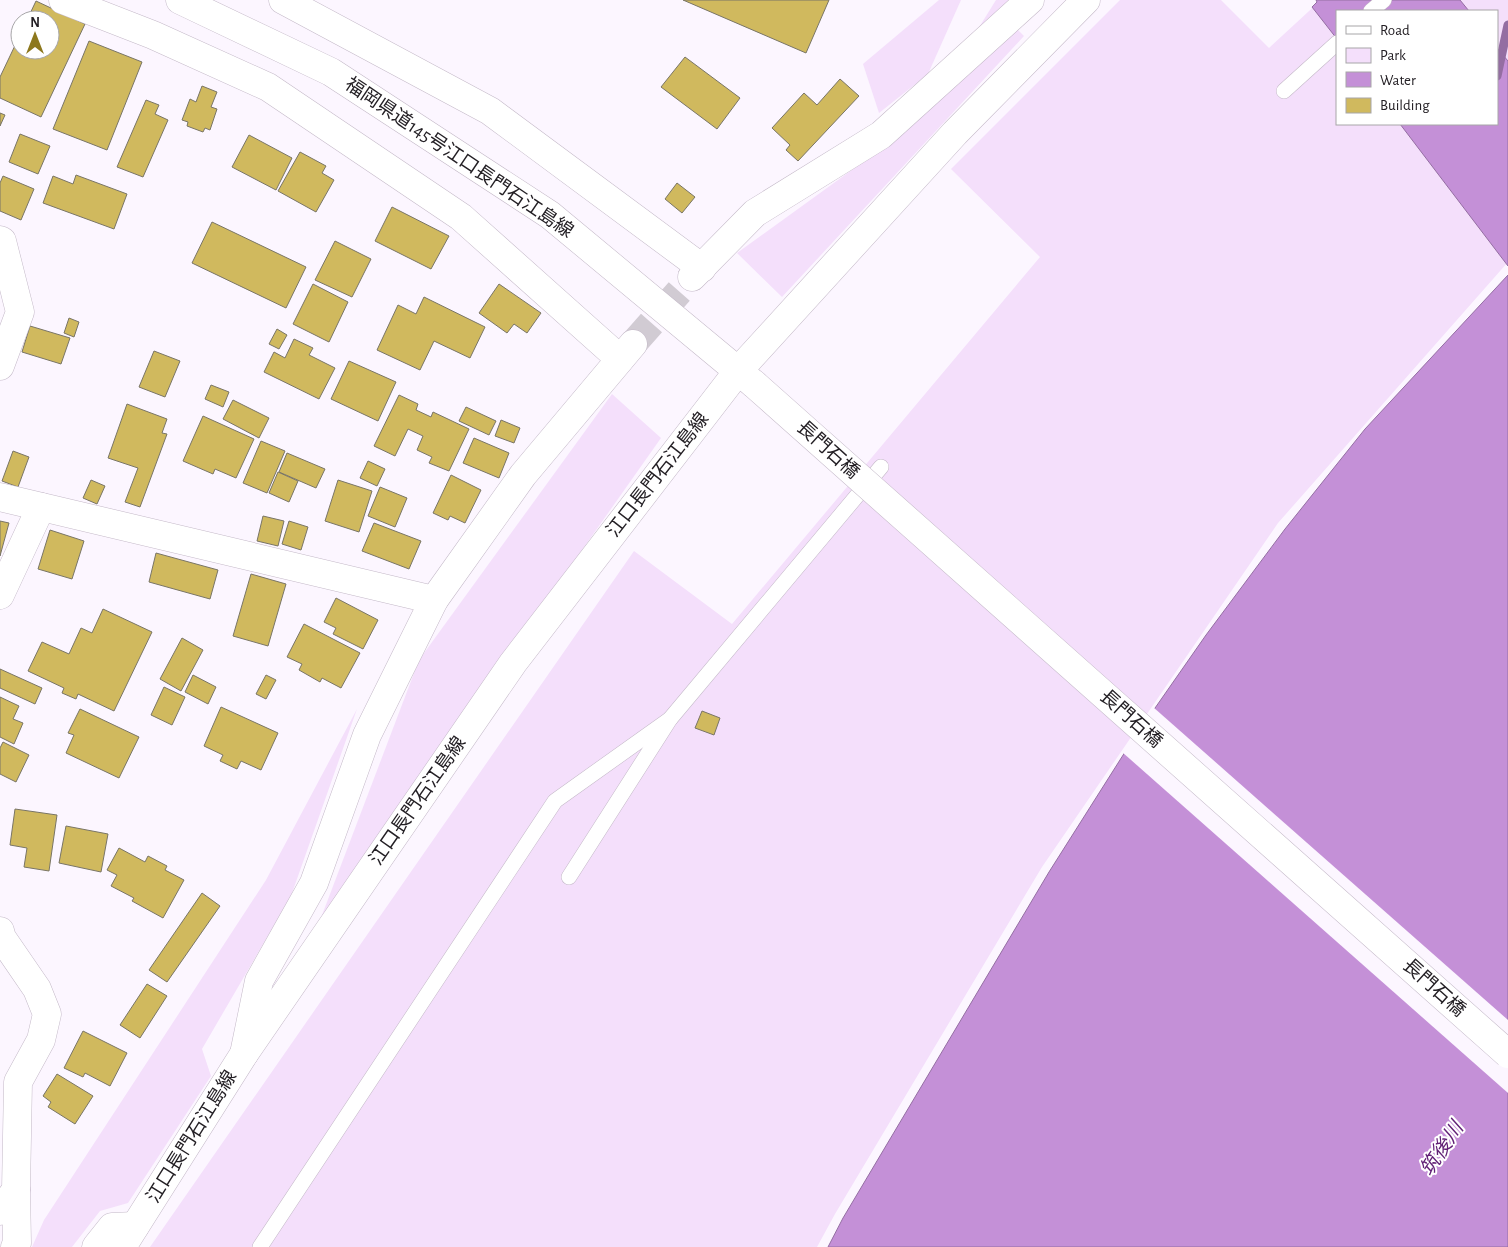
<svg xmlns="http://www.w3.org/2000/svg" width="1508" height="1247" viewBox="0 0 1508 1247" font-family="'Alegreya Sans','Noto Sans JP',sans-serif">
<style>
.green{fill:#f4dffb;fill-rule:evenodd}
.water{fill:#c490d7;stroke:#946ea2}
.pier{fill:#fcf6ff}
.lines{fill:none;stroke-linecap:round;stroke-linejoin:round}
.stream{stroke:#946ea2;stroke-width:9}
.building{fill:#d0b95e;stroke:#797566}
.minor-tunnel{stroke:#d1cbd3;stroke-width:28;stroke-dasharray:28 14;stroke-linecap:butt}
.service-casing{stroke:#c4b9c8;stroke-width:16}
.minor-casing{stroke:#c4b9c8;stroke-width:29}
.tertiary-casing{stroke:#c4b9c8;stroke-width:29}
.secondary-casing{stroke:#c4b9c8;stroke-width:29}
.service{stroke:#fff;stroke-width:15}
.minor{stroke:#fff;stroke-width:28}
.tertiary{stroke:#fff;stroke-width:28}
.secondary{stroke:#fff;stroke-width:28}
.tertiary-bridge-casing{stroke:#c4b9c8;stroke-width:29;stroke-linecap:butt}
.tertiary-bridge{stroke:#fff;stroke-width:28}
.labels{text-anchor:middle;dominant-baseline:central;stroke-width:4;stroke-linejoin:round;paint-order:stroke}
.street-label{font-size:19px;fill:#242025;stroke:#fff}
.water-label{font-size:20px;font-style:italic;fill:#612176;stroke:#fff}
</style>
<rect width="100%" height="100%" fill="#fcf6ff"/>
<g class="green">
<path d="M939,0h22l-33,74 -49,39 -16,-49z"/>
<path d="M996,0h21l-39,29z"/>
<path d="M1120,0h101l48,48 52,-48h187v262l-230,261 -236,344 -207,347 -18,33h-667l484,-696 98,73 308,-367 -89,-88zM1337,11h160v113h-160z"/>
<path d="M1014,26l10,10 -242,261 -45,-44 148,-107z"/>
<path d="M612,394l49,44 -342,485 100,-263z"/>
<path d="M357,709l-66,187 -89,153 9,27 -83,127 -28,8 -28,36h-40l12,-27 222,-340z"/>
</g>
<g class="water">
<path d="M1316,0h144l9,11h-132v28l-25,-32 5,-5z"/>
<path d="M1497,48l11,13v205l-108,-142h97z"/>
<path d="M1508,275v972h-680l15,-29 206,-346 83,-131 74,-106 79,-106 80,-100z"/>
</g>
<path class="pier" d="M1153,707l355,313v73l-386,-341z"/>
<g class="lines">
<path class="stream" d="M1497,76l11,-51"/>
</g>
<g class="building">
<path d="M683,0h146l-23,53z"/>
<path d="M36,1l49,23 -44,93 -41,-19v-21l20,-42v15h30v-30h-23z"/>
<path d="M89,41l53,21 -35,88 -54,-21z"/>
<path d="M685,57l55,41 -23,31 -56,-42z"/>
<path d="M840,79l19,17 -61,65 -12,-11 4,-5 -18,-17 32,-35 13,12z"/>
<path d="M202,86l15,6 -6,15 6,2 -7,21 -5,-2 -2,4 -16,-6 1,-4 -6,-2 8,-21 6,3z"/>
<path d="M146,100l13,5 -4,9 13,6 -25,57 -26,-10z"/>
<path d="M0,113l5,2 -5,11z"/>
<path d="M20,134l30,12 -12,28 -29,-12z"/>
<path d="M249,135l43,23 -16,32 -44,-23z"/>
<path d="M300,152l26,14 -4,7 12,7 -18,32 -38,-21z"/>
<path d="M76,175l51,19 -13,35 -71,-26 10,-27 20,8z"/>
<path d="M3,176l31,13 -13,31 -21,-9v-28z"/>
<path d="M677,183l18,14 -13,16 -17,-14z"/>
<path d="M392,207l57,29 -18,33 -56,-28z"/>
<path d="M212,222l94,45 -20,41 -94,-45z"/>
<path d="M335,241l36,18 -19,38 -37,-17z"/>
<path d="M313,284l35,18 -19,40 -36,-18z"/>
<path d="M499,284l42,29 -14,20 -13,-9 -7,9 -28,-20z"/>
<path d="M424,297l61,30 -15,31 -36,-17 -14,29 -43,-20 21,-45 18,9z"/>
<path d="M69,318l10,4 -5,15 -10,-4z"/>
<path d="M30,326l40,12 -9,26 -39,-12z"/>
<path d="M277,329l10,6 -8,14 -10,-5z"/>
<path d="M294,339l19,9 -4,7 26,13 -16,31 -55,-27 10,-20 11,6z"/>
<path d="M154,351l26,10 -15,36 -26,-10z"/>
<path d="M349,361l47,21 -18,39 -47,-22z"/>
<path d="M211,385l18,7 -6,15 -18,-8z"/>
<path d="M399,395l19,9 -2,6 15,7 2,-5 36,17 -20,42 -20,-8 3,-6 -15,-7 6,-14 -15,-7 -13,27 -21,-10z"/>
<path d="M233,400l36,18 -10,20 -36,-19z"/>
<path d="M127,404l40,15 -5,14 5,1 -27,73 -15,-5 13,-34 -30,-10z"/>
<path d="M466,407l30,14 -7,14 -30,-14z"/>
<path d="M203,416l51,23 -18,39 -21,-9 -2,5 -30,-13z"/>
<path d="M501,420l19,8 -6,15 -19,-7z"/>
<path d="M474,438l35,15 -10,25 -36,-15z"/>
<path d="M261,441l24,10 -18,42 -24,-10z"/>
<path d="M13,451l16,6 -11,30 -16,-6z"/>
<path d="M287,453l38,16 -9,19 -37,-16z"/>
<path d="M368,461l17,8 -8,17 -17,-8z"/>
<path d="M278,472l20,9 -9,21 -20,-9z"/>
<path d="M451,475l30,15 -16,33 -15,-7 -2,4 -15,-7z"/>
<path d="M91,480l14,6 -8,18 -14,-6z"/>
<path d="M338,480l34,11 -13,41 -34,-11z"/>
<path d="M380,487l27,11 -12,29 -27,-11z"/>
<path d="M263,516l21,5 -6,25 -21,-5z"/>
<path d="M0,521l9,2 -9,33z"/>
<path d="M289,521l19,6 -7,23 -19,-6z"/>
<path d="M374,523l47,18 -12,28 -47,-18z"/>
<path d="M50,530l34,11 -12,38 -34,-10z"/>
<path d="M156,553l62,17 -8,29 -61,-17z"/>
<path d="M251,574l35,10 -18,62 -35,-10z"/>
<path d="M336,598l42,22 -15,29 -30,-15 3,-6 -12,-6z"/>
<path d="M103,609l49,23 -38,79 -36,-17 -2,5 -14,-6 2,-5 -36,-17 14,-29 27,12 12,-26 11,5z"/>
<path d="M304,624l56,29 -19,35 -19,-10 -2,4 -21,-12 3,-6 -15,-7z"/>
<path d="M182,638l21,12 -22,41 -21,-12z"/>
<path d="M0,669l42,19 -7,16 -35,-16z"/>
<path d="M193,675l23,12 -8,17 -23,-12z"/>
<path d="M266,675l10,5 -10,19 -10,-5z"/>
<path d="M164,687l21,10 -13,28 -21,-10z"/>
<path d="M0,697l19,9 -6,13 10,4 -9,21 -14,-7z"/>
<path d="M221,707l57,26 -17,37 -20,-9 -4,8 -17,-8 3,-6 -19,-9z"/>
<path d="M80,709l59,28 -20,41 -53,-25 8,-18 -6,-2z"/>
<path d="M702,711l18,7 -6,17 -19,-7z"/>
<path d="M3,742l26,13 -13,27 -16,-8v-26z"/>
<path d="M15,809l42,6 -8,56 -25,-4 3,-19 -17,-3z"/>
<path d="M66,826l42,8 -7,38 -42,-9z"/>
<path d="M119,848l26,14 3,-6 19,10 -2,4 19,10 -21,38 -31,-17 2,-3 -23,-12 6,-11 -10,-5z"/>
<path d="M202,893l18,13 -53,76 -18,-12z"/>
<path d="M147,984l20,12 -27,42 -20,-13z"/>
<path d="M83,1031l44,22 -17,33 -25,-13 -2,4 -19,-9z"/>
<path d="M57,1074l36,22 -18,28 -27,-17 3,-5 -8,-6z"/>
</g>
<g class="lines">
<path class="minor-tunnel" d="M633,344l59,-67"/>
<defs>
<g id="service">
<path d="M1371,11l13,-11"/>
<path d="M1284,91l53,-48"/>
<path d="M569,877l101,-158 211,-252"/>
<path d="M260,1247l295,-446 115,-82"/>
</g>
<g id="minor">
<path d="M63,0l90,35 115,52 193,130 159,142"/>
<path d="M283,0l207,111 212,157"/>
<path d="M0,240l2,1 18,71 -20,54"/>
<path d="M692,277l63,-64 126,-78 149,-135"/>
<path d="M0,497l434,103"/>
<path d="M0,595l41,-88"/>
<path d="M0,931l2,7 35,51 10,25 -6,26 -23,42 -2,108 -16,21"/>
<path d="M244,1054l15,-73 55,-98 53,-148 67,-135 89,-125 110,-131"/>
<path d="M15,1247l2,-4 -1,-53"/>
<path d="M96,1247l16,-20 23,-1"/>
</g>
<path id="tertiary" d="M754,384l-16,-13 217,-238 131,-133"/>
<path id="secondary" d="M122,1247l122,-193 269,-391 225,-292 -188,-156 -219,-143 -151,-72"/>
</defs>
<use href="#service" class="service-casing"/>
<use href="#minor" class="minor-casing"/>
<use href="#tertiary" class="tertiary-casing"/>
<use href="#secondary" class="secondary-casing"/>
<use href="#service" class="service"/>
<use href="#minor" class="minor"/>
<use href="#tertiary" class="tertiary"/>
<use href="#secondary" class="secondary"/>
<defs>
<path id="tertiary-bridge" d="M754,384l754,670"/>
</defs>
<use href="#tertiary-bridge" class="tertiary-bridge-casing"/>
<use href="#tertiary-bridge" class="tertiary-bridge"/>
</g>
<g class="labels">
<g class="street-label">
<text transform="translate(459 158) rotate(34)">福岡県道145号江口長門石江島線</text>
<text transform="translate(828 450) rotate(42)">長門石橋</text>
<text transform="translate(658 475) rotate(-52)">江口長門石江島線</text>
<text transform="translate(1131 719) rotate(42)">長門石橋</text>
<text transform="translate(418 801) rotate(-55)">江口長門石江島線</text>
<text transform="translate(1434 988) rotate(42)">長門石橋</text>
<text transform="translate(192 1137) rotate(-58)">江口長門石江島線</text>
</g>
<g class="water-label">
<text transform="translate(1442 1149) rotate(-56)">筑後川</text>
</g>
</g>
<rect x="1336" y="10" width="162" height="115" fill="#ffffff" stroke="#a7a6a8"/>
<rect x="1346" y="26" width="25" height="8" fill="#ffffff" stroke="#a7a6a8"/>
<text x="1380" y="35" font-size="15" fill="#242025">Road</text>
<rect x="1346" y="48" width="25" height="15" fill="#f4dffb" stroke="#a7a6a8"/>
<text x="1380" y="60" font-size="15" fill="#242025">Park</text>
<rect x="1346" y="72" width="25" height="15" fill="#c490d7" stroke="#a7a6a8"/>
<text x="1380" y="85" font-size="15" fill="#242025">Water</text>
<rect x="1346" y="98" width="25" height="15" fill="#d0b95e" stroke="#a7a6a8"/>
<text x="1380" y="110" font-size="15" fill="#242025">Building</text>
<g transform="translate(35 35)"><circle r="24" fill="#ffffff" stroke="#a7a6a8"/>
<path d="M0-4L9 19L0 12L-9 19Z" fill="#8d781d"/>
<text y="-8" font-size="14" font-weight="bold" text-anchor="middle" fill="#242025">N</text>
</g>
</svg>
